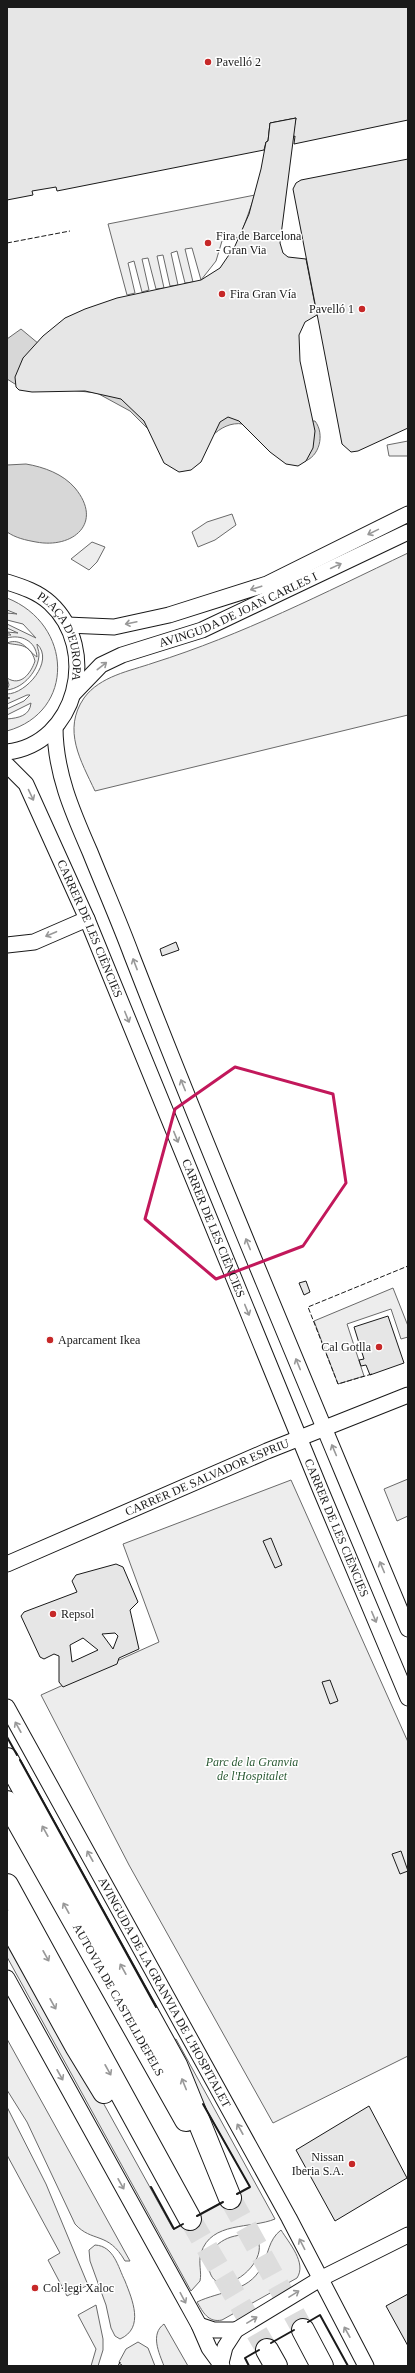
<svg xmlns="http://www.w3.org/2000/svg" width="415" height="2373" viewBox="0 0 415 2373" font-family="Georgia,serif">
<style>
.green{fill:#ededed;stroke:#6a6a6a}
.water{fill:#d7d7d7;stroke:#6a6a6a}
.building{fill:#e6e6e6;stroke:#1a1a1a;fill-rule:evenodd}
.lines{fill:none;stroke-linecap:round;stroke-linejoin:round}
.motorway-tunnel{stroke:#ddd;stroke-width:22;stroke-dasharray:22 11;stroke-linecap:butt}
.minor-casing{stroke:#1a1a1a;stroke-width:17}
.motorway-casing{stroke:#1a1a1a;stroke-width:24}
.minor{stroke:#fff;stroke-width:15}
.motorway{stroke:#fff;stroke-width:22}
.fence{stroke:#1a1a1a;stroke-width:1;stroke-dasharray:5 2;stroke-linecap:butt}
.wall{stroke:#1a1a1a;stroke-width:2}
.oneway{stroke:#989898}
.marked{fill:none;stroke:#c2185b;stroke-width:3;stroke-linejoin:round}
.poi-dot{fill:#c62828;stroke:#fff;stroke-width:1.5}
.labels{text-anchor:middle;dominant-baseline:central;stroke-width:3;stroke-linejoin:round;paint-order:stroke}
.poi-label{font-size:12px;fill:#1a1a1a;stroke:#fff;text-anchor:start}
.street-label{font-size:12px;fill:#1a1a1a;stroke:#fff}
.park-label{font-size:12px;font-style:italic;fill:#2b5a34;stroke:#fff}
</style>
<rect width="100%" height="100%" fill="#fff"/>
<g class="green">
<path d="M255,195l-15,42 -18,4 -6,20 -15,19 -9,-32 -7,1 8,33 -8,1 -8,-32 -6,2 7,32 -8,1 -7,-31 -6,1 7,32 -8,1 -8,-31 -6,1 7,31 -7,2 -8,-31 -6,2 7,30 -8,2 -19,-71z"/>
<path d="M408,441v15h-19l-2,-11z"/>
<path d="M232,514l4,11 -21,15 -17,7 -6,-15 15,-10z"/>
<path d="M92,542l13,5 -8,15 -8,8 -18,-11z"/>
<path d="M408,553v162l-313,76c-14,-30 -33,-61 -11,-93 16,-22 46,-27 69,-35 89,-28 171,-70 255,-110z"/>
<path d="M7,598c66,26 69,114 0,133v-12c11,-1 23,-3 24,-16l-24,12v-6l17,-8 6,-6h-3l-20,9v-5l3,-1 -3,-1v-3c19,0 48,-33 30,-50 0,3 2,7 2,10 0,16 -15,34 -32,36l2,-5 -2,-7c14,9 24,-5 28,-17 -5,-19 -18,-15 -28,-18 15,-6 21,8 30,14 -1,-16 -16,-23 -30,-19v-3h4l-4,-3 11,1 -11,-5v-4l29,14 -13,-14 -16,-4v-7l10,1 -10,-4z"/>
<path d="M393,1288l15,38v11l-7,2 -10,-30 -44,15 17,52 -26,8 -24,-63z"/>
<path d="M408,1479v37l-11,5 -13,-32z"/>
<path d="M291,1480l117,262v314l-135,67 -144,-258 -88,-170 118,-53 -36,-98z"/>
<path d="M7,1929l166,300 77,-42 -50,-89 -28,-57 4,-2 99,180c-24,10 -64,2 -74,34 -3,10 1,19 -1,28l-9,10 -184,-334z"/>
<path d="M7,2039l123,222h-5c-17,-30 -33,-18 -50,-37l-48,-102 -20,-32z"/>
<path d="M7,2107l39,77 42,101 -21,11 -19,-36 12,-7 -53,-98z"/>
<path d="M281,2230c8,13 26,33 16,48l-75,42c-14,3 -19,-8 -25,-18 23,-11 51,-10 64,-34 8,-14 7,-28 20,-38z"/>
<path d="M241,2235c7,0 16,1 18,9 5,24 -43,59 -50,25 -2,-9 2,-17 7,-23 7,-7 16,-10 25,-11z"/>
<path d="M95,2245c19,1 23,22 30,36 7,18 20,47 -5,58l-5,-3 -4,-8 -5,-23 -16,-44 -1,-11z"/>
<path d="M96,2305l7,34v11l-5,16h-7l5,-17 -18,-34z"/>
<path d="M164,2324l24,42h-24c-5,-13 -14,-32 0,-42z"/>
<path d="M138,2342l10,6 7,18h-33l-3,-4 7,-13z"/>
</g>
<g class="water">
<path d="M21,329l24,20 174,58 90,14h6c10,13 5,36 -12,41 -13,-8 -49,-35 -60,-38 -12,-2 -23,4 -31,12l-60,-3 -22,-22 -33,-18 -82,-9 -8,-5v-40z"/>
<path d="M26,464c18,3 37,10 49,24 29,35 -2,61 -39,54 -11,-2 -20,-4 -29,-10v-67z"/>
</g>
<g class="building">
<path d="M7,7h401v113l-114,24 1,-8 -3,1 4,-19 -26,5 -2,18 -2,1 -2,8 -207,41 -1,-4 -24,4 1,4 -26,5z"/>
<path d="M296,118l-16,125 3,10 5,4 18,2 11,56 -12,7 -6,13 1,26 15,70 -2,17 -7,13 -8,5 -12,-2 -16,-12 -31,-31 -11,-4 -8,5 -19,40 -10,8 -12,2 -15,-9 -20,-42 -23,-22 -36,-8 -53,1 -13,-2 -3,-3 -1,-10 8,-19 20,-22 22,-18 20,-9 32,-11 84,-18 19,-12 15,-22 14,-32 12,-45 5,-27 2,-1 2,-18z"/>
<path d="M408,159v269l-50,23 -7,1 -9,-8 -49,-255 3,-6 5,-3z"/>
<path d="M176,942l3,8 -17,6 -2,-7z"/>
<path d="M306,1281l4,11 -6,3 -5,-12z"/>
<path d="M388,1316l16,47 -34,12 -4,-10 -5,1 -2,-6 5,-1 -10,-32z"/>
<path d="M271,1538l11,27 -7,3 -12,-27z"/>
<path d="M116,1564l7,3 15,35 -8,8 9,39 -20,9 -2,6 -54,23 -4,-5v-26l-5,-2 -10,5 -4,-2 -19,-41 3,-4 53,-20 -5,-11 4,-6zM115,1633l3,3 -5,13 -11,-15zM83,1638l15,12 -26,12 -2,-17z"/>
<path d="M330,1680l8,21 -8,3 -8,-22z"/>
<path d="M401,1851l7,20 -8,3 -8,-20z"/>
<path d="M369,2106l38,72 -72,43 -39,-71z"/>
<path d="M408,2294v52l-22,-40z"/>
</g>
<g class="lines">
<g class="motorway-tunnel">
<path d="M230,2198l73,132"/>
<path d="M190,2219l77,131"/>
</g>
<defs>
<g id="minor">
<path id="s1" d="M7,582c16,5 31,10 43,21 50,46 27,141 -43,149"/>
<path d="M67,625l47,2 55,-12 98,-31 141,-70"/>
<path id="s2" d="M74,693l27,-28 21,-10 80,-25 206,-98"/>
<path d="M55,727c0,45 17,84 35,125 14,35 29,69 42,104 88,226 183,449 276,673"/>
<path id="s3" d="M7,765l19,19 61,135 234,572 87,207"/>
<path d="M7,945l27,-3 53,-23"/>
<path id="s4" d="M7,1564l260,-113 141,-56"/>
<path id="s5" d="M7,1707l282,511 77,148"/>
<path d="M7,1978l192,347 10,23 13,18"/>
<path d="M199,2325l15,5h22"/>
<path d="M221,2363l4,-16 11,-17 84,-51 88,-44"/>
</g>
<g id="motorway">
<path d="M7,1759l169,306 54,133"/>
<path id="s6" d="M7,1802l179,318"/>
<path d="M7,1885l183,334"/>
<path d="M7,1921l69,125 28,46"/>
<path d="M303,2330l19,36"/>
<path d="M267,2350l9,16"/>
</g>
</defs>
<use href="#minor" class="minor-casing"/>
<use href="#motorway" class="motorway-casing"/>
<use href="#minor" class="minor"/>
<use href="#motorway" class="motorway"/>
<g class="fence">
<path d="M7,243l63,-12"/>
<path d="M372,1374l-34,10 -30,-77 100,-41"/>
<path d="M118,2366l2,-4 2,4"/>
</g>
<g class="wall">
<path d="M7,1737l10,18"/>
<path d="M20,1760l136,247"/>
<path d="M203,2104l47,83 -13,7"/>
<path d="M151,2187l23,42 9,-5"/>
<path d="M197,2216l26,-14"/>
<path d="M308,2322l12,-7 28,51"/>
<path d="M271,2343l23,-13"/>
<path d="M249,2366l-4,-8 14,-8"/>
</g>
</g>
<defs><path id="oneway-shaft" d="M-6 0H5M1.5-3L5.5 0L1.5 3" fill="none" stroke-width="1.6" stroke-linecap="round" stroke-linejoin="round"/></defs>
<g class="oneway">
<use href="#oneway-shaft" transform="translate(373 532) rotate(154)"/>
<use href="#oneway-shaft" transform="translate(336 566) rotate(-25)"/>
<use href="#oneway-shaft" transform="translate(256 588) rotate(162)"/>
<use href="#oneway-shaft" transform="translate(131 623) rotate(168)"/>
<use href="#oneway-shaft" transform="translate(102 666) rotate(-38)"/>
<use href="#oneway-shaft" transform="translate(31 795) rotate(65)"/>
<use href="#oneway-shaft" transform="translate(51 934) rotate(157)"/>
<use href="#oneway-shaft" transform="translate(135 964) rotate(-111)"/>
<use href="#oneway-shaft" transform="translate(127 1017) rotate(68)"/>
<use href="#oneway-shaft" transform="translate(183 1085) rotate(-112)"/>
<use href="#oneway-shaft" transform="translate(176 1137) rotate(68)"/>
<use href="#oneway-shaft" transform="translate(248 1244) rotate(-112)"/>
<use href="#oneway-shaft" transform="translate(247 1310) rotate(68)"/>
<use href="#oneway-shaft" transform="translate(298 1364) rotate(-112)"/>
<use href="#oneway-shaft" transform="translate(334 1450) rotate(-113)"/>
<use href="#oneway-shaft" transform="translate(382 1567) rotate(-113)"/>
<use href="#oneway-shaft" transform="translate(374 1617) rotate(67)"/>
<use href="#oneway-shaft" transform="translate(18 1727) rotate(-119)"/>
<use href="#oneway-shaft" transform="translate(45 1831) rotate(-119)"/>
<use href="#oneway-shaft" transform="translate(90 1856) rotate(-119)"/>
<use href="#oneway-shaft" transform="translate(66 1908) rotate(-119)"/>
<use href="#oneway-shaft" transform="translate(46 1956) rotate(61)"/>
<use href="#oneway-shaft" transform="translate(123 1969) rotate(-119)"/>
<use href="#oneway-shaft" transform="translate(53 2004) rotate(61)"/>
<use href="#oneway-shaft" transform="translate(108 2070) rotate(61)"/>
<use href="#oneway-shaft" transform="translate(60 2075) rotate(61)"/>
<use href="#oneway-shaft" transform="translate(184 2084) rotate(-112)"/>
<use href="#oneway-shaft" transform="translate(240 2129) rotate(-119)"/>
<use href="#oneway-shaft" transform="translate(121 2184) rotate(61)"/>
<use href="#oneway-shaft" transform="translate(302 2244) rotate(-117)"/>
<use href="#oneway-shaft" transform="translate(294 2294) rotate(-32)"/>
<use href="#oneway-shaft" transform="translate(183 2298) rotate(62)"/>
<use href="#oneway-shaft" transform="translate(252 2320) rotate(-31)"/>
<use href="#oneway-shaft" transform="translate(347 2332) rotate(-119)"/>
</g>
<path class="marked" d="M235,1067l98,27 13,89 -43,63 -87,33 -71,-60 30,-110z"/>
<g class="poi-dot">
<circle cx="208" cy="62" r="4"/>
<circle cx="208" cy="243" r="4"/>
<circle cx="222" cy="294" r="4"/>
<circle cx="362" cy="309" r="4"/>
<circle cx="50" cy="1340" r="4"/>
<circle cx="379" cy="1347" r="4"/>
<circle cx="53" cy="1614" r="4"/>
<circle cx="352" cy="2164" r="4"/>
<circle cx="35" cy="2288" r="4"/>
</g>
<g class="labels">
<g class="poi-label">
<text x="216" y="62">Pavelló 2</text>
<text x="216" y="236">Fira de Barcelona<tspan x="216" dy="14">- Gran Via</tspan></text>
<text x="230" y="294">Fira Gran Vía</text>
<text x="354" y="309" text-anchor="end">Pavelló 1</text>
<text x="58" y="1340">Aparcament Ikea</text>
<text x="371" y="1347" text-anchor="end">Cal Gotlla</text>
<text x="61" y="1614">Repsol</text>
<text x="344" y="2157" text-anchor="end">Nissan<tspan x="344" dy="14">Iberia S.A.</tspan></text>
<text x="43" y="2288">Col·legi Xaloc</text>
</g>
<g class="street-label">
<text stroke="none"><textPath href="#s2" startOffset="187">AVINGUDA DE JOAN CARLES I</textPath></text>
<text stroke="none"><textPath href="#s1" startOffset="84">PLAÇA D'EUROPA</textPath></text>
<text stroke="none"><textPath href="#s3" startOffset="185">CARRER DE LES CIÈNCIES</textPath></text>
<text stroke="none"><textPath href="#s3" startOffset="509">CARRER DE LES CIÈNCIES</textPath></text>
<text stroke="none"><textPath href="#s4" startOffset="218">CARRER DE SALVADOR ESPRIU</textPath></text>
<text stroke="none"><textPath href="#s3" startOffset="833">CARRER DE LES CIÈNCIES</textPath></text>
<text stroke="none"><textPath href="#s5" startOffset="326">AVINGUDA DE LA GRANVIA DE L'HOSPITALET</textPath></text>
<text stroke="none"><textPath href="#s6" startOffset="227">AUTOVIA DE CASTELLDEFELS</textPath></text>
</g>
<g class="park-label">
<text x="252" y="1762">Parc de la Granvia<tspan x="252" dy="14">de l'Hospitalet</tspan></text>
</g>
</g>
<rect width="415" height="2373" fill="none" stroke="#1a1a1a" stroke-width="16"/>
</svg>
